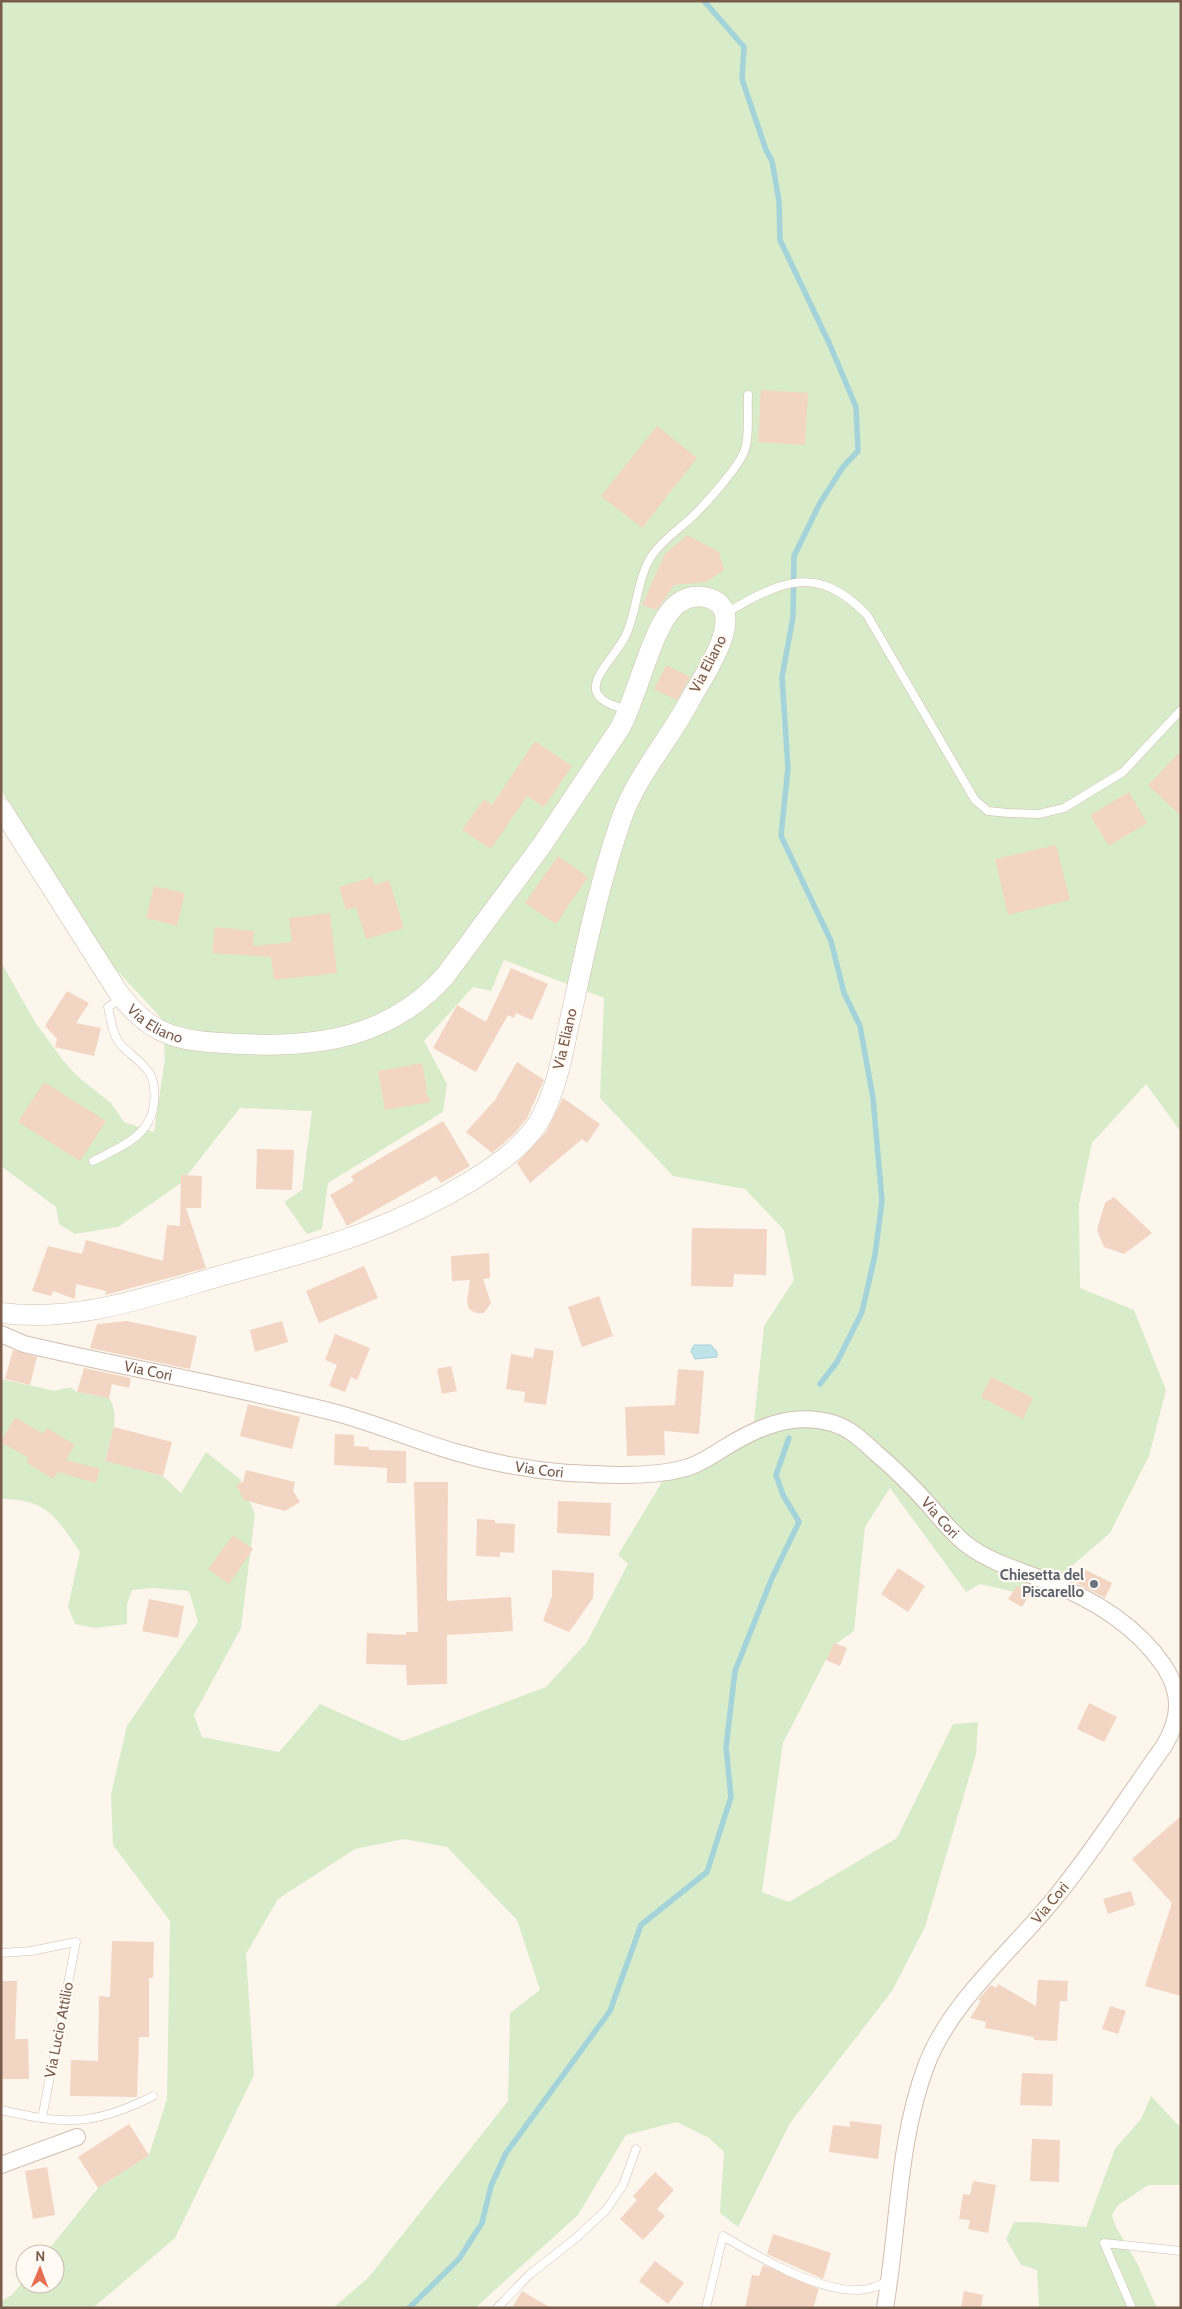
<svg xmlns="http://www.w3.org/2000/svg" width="1182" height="2309" viewBox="0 0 1182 2309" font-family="Cabin,sans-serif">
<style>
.green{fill:#d8ecc9}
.water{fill:#bfe3e8;stroke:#a5d3da}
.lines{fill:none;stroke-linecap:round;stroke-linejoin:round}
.stream{stroke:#a5d3da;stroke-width:5.5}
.building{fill:#f3d5c3}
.service-casing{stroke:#d1beb0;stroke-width:9}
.minor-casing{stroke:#d1beb0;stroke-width:18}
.tertiary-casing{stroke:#d1beb0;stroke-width:21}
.service{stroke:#fff;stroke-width:8}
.minor{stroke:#fff;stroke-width:16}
.tertiary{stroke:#fff;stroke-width:20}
.worship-dot{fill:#6b7280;stroke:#fffaf3;stroke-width:2}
.labels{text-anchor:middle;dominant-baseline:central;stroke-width:4.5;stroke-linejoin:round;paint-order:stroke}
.street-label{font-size:15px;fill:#7a5c4d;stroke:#fffaf3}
.worship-label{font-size:15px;font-weight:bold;fill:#5b616d;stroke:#fffaf3;text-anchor:end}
</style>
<rect width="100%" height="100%" fill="#fdf6ec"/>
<g class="green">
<path d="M1,1h1180v1131l-35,-48 -54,59 -13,61 1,84 54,22 32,80 -17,66 -39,77 -74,64 -56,-13 -14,8 -76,-104 -25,39 -11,104 -21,15 -50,97 -21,149 27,10 108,-64 56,-114 25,-2 -2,32 -51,173 -33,64 -102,132 -52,104 -18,-14 4,-61 -15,-14 -32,-16 -51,13 -48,80 -103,93h-142l36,-31 139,-176 2,-88 30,-23 -23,-70 -70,-73 -43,-8 -49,10 -77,50 -32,55 8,121 -79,163 -82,70h-92v-7l11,-6 13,-16v5h30v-30h-10l53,-66 51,-33 18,-56 3,-178 -57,-76 -2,-51 16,-68 71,-104 -9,-31 -37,-3 -20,2 -5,14v20l-32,4 -20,-4 -7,-17 12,-55c-24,-35 -33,-53 -79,-53v-120l54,12 15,-4 7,5 32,6c13,20 0,43 -4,63l58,15 18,17 25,-41 34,27 15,35 -14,114 -47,87 8,22 77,15 41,-48 83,37 143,-54 41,-45 41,-78 -10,-9 50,-83 85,-41 11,-105 30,-46 -10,-50 -39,-41 -72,-13 -73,-78 4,-100 -100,-38 -13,31 -18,-4 -49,54 23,43 -4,28 -115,71 -6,46 -15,5 -23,-32 18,-12 10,-79 -72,-3 -59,75 -63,44 -43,7 -16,-10 -3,-17 -55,-41v-204l34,60 27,37 15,17 34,27 13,19 30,10 11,-73 -3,-40 -52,-56 -109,-173z"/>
<path d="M1151,2096l30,32v57h-33l-31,21 -5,9 3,10 23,40 19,43h-118l-2,-38 -16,-5 -15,-26 8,-17h19l53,5 29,-78 26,-30z"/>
</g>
<path class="water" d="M694,1345h17l6,7v5l-22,2 -4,-8z"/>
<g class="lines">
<g class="stream">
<path d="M704,1l40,46 -2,32 24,71 6,11 7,40 1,39 50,105 26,62 2,44 -15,16 -23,36 -26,53 -1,61 -11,60 6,91 -7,68 50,105 13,52 16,33 13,72 9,103 -7,54 -13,57 -25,50 -17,22"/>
<path d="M409,2308l50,-49 23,-36 9,-37 15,-33 104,-142 31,-86 66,-53 24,-75 -5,-50 9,-76 37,-93 27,-56 -16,-27 -7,-20 13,-37"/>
</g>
</g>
<g class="building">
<path d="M761,390l47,3 -3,52 -47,-3z"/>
<path d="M657,426l40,32 -55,70 -41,-32z"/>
<path d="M687,535l32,17 5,18 -18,12 -32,3 -17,25 -15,-5 23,-51z"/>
<path d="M666,665l24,12 -13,23 -23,-11z"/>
<path d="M535,741l37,25 -28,41 -17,-11 -36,53 -29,-19 22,-31 8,6z"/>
<path d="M1181,751v65l-33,-31z"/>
<path d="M1129,792l18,31 -38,23 -19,-31z"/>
<path d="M1056,845l14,55 -62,15 -13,-56z"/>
<path d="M558,856l30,21 -32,47 -31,-21z"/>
<path d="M372,877l3,8 14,-5 15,48 -38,11 -10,-32 -10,3 -7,-23z"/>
<path d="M154,886l31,7 -8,33 -31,-8z"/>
<path d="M330,913l7,60 -63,7 -3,-23 -59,-4 3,-26 39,4 -1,15 39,-4 -3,-24z"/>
<path d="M511,968l37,16 -16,36 -16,-7 -2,5 -6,-3 -32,57 -43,-24 24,-43 29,17z"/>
<path d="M67,991l22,12 -13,20 25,5 -7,28 -39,-9 2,-8 -12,-13z"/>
<path d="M517,1062l27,18 -17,38 -14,17 -21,18 -26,-21 29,-32z"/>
<path d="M422,1063l5,26 -2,2 6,11 -46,8 -7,-39z"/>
<path d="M44,1082l62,39 -26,40 -62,-39z"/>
<path d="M563,1098l37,26 -13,19 -5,-4 -52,44 -13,-20 29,-31z"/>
<path d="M443,1121l27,45 -29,17 -5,-7 -89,50 -17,-31 24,-14 -3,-5z"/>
<path d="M257,1149l37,1 -2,40 -36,-1z"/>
<path d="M181,1175l21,1 -1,32h-15l20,60 -101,27 1,-4 -30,-7 -1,15 -22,-8 -2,5 -19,-5 16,-45 34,8 4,-14 77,21 4,-36 13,1z"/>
<path d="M1114,1197l38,36 -28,21 -20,-7 -7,-17 8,-27z"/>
<path d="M692,1228l75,1 -1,46 -32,-1 -1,13 -42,-1z"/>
<path d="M489,1253l1,25 -7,1 8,24 -7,10h-8l-7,-4 -2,-7 3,-22 -18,1 -1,-25z"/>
<path d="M364,1266l14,32 -59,25 -13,-32z"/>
<path d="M599,1296l14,40 -31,11 -14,-40z"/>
<path d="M127,1321l70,15 -7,33 -100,-21 7,-24z"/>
<path d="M282,1321l6,21 -33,10 -5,-22z"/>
<path d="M335,1334l35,14 -13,32 -6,-3 -6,15 -16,-6 8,-21 -12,-5z"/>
<path d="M535,1348l19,3 -8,54 -22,-3 1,-10 -19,-3 5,-35 22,4z"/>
<path d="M13,1350l24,7 -7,28 -25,-6z"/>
<path d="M451,1366l6,25 -15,3 -5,-25z"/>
<path d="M84,1368l47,10 -2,10 -17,-4 -3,14 -32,-6z"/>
<path d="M678,1369l26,2 -5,63 -35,-3 1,24 -38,1 -2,-49 50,-2z"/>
<path d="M991,1377l42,21 -10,21 -42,-22z"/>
<path d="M248,1404l52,13 -8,32 -52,-13z"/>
<path d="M15,1417l28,17 4,-6 28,17 -9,15 34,9 -4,14 -38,-11 -5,7 -27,-17 3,-4 -28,-16z"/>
<path d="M114,1427l58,15 -9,34 -58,-15z"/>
<path d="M335,1434l19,1v11l15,1v3l37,1v32h-19v-15l-53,-3z"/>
<path d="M246,1470l49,12 -2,9 7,11 -15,9 -41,-11 -8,-15 7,-3z"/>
<path d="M414,1482h34l-1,119 64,-4 2,34 -66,4v49l-40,1 -1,-20 -40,-1 1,-31 39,2v-3h12z"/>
<path d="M558,1501l53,2 -1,33 -53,-3z"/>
<path d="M477,1519l18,1v3l20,1 -1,29 -14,-1v5l-24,-1z"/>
<path d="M233,1535l20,14 -24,35 -21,-15z"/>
<path d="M898,1568l27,18 -17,26 -27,-18z"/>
<path d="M1084,1569l28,14 -7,15 -28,-15z"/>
<path d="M552,1570l42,3 -1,25 -24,34 -26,-11 9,-25z"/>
<path d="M1017,1586l13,8 -8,13 -14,-8z"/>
<path d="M149,1599l35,7 -6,32 -36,-7z"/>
<path d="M834,1643l13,5 -7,18 -14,-6z"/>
<path d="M1089,1703l28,14 -13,25 -27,-13z"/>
<path d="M1181,1816v180l-36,-10 27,-83 -40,-44z"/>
<path d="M1131,1891l4,14 -27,9 -5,-15z"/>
<path d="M112,1941l42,1 -1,36h-4v59h-10l-2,60 -67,-1 1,-36 27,1 1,-65 11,1z"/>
<path d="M1038,1980l30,1 -1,20h-7l-3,40 -23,-1v-3l-49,-9 1,-6 -16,-4 11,-17 -3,-1 13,-15 5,3 2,-4 38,22z"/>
<path d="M1,1981h16l-2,58h13l1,40h-28z"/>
<path d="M1110,2006l16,5 -8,23 -16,-5z"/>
<path d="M1022,2073l31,1 -1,32 -32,-1z"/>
<path d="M850,2121l32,4 -4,34 -49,-7 4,-27 17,2z"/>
<path d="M129,2124l20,31 -51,33 -20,-31z"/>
<path d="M1032,2139l28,1 -1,42 -29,-1z"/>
<path d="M47,2167l8,48 -22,4 -8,-48z"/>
<path d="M655,2172l19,18 -17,19 8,7 -22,24 -23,-21 17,-19 -4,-4z"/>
<path d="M973,2181l23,4 -8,48 -20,-4 2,-9 -11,-1 4,-25 7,1z"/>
<path d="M773,2234l58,19 -8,26 -56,-25z"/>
<path d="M655,2261l29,22 -16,21 -29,-23z"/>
<path d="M763,2265l56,24 -6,19h-68l7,-33 7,1z"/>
<path d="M522,2291l29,17h-39z"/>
<path d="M964,2291l19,4 -2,13h-20z"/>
</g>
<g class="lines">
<defs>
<g id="service">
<path d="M726,613c55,-32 91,-50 141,2l108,185 13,11 20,2 31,1 25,-6 59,-36 58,-62"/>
<path d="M628,710c-61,-14 -20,-42 -3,-73 13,-26 11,-59 28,-83 12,-17 30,-27 44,-42 12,-12 41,-45 47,-60 6,-13 3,-42 4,-57"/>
<path d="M93,1161c27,-14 57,-24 61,-57 1,-11 1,-21 -4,-30 -7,-12 -21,-20 -30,-30 -8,-10 -9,-25 -12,-37l14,-9"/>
<path d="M1,1953l30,-2 45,-9 -34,176"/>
<path d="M1,2110c64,15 93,16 152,-14"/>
<path d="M497,2308l32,-33 47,-37 30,-28 17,-25 13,-36"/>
<path d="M706,2308l17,-72c34,20 92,54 132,54 12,1 23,-4 34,-9"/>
<path d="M1132,2308l-28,-65 77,8"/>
</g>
<g id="minor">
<path id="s1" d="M1,1334l23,10c103,24 207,42 309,68 42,11 81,28 122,40 37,11 75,18 113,21 36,2 86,5 121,-6 12,-4 24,-12 35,-19 34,-21 68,-36 108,-25 18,5 31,18 44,30 19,16 37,34 53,52 12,14 23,28 37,39 22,17 49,25 73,34 49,18 95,44 125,88 18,28 17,51 0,80 -37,51 -70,105 -110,153 -43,53 -104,103 -128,167 -29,78 -27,161 -41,242"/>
<path d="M1,2165l76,-28"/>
</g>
<g id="tertiary">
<path id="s2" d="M1,808l117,184c35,49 68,49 123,52 77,4 150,-7 204,-68l97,-131 78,-117c17,-30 32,-101 54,-121 8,-8 19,-12 30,-10 51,9 -3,82 -15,105 -21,39 -52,74 -67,115 -22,63 -36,130 -50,194 -8,34 -13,71 -29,103 -14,29 -45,50 -72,67 -74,45 -140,65 -222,87 -81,21 -162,56 -248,45"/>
</g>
</defs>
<use href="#service" class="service-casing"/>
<use href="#minor" class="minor-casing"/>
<use href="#tertiary" class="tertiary-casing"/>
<use href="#service" class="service"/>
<use href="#minor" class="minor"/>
<use href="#tertiary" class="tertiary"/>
</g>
<circle class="worship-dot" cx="1094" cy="1584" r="5"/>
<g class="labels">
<g class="street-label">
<text transform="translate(708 664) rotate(-63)">Via Eliano</text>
<text stroke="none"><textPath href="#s2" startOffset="268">Via Eliano</textPath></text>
<text transform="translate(565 1039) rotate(-77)">Via Eliano</text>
<text stroke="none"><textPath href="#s1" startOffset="152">Via Cori</textPath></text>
<text stroke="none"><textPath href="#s1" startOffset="556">Via Cori</textPath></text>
<text stroke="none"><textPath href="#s1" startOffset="1006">Via Cori</textPath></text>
<text transform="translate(1050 1903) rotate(-50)">Via Cori</text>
<text transform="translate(59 2030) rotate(-79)">Via Lucio Attilio</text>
</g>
<g class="worship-label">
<text x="1084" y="1575">Chiesetta del<tspan x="1084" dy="17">Piscarello</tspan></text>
</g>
</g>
<rect width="1182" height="2309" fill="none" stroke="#7a5c4d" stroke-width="5"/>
<g transform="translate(40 2269) rotate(1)"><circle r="24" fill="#fffaf3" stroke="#cabbb1"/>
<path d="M0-4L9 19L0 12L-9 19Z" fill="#e76f51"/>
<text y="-8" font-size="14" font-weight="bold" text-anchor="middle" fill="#7a5c4d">N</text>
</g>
</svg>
